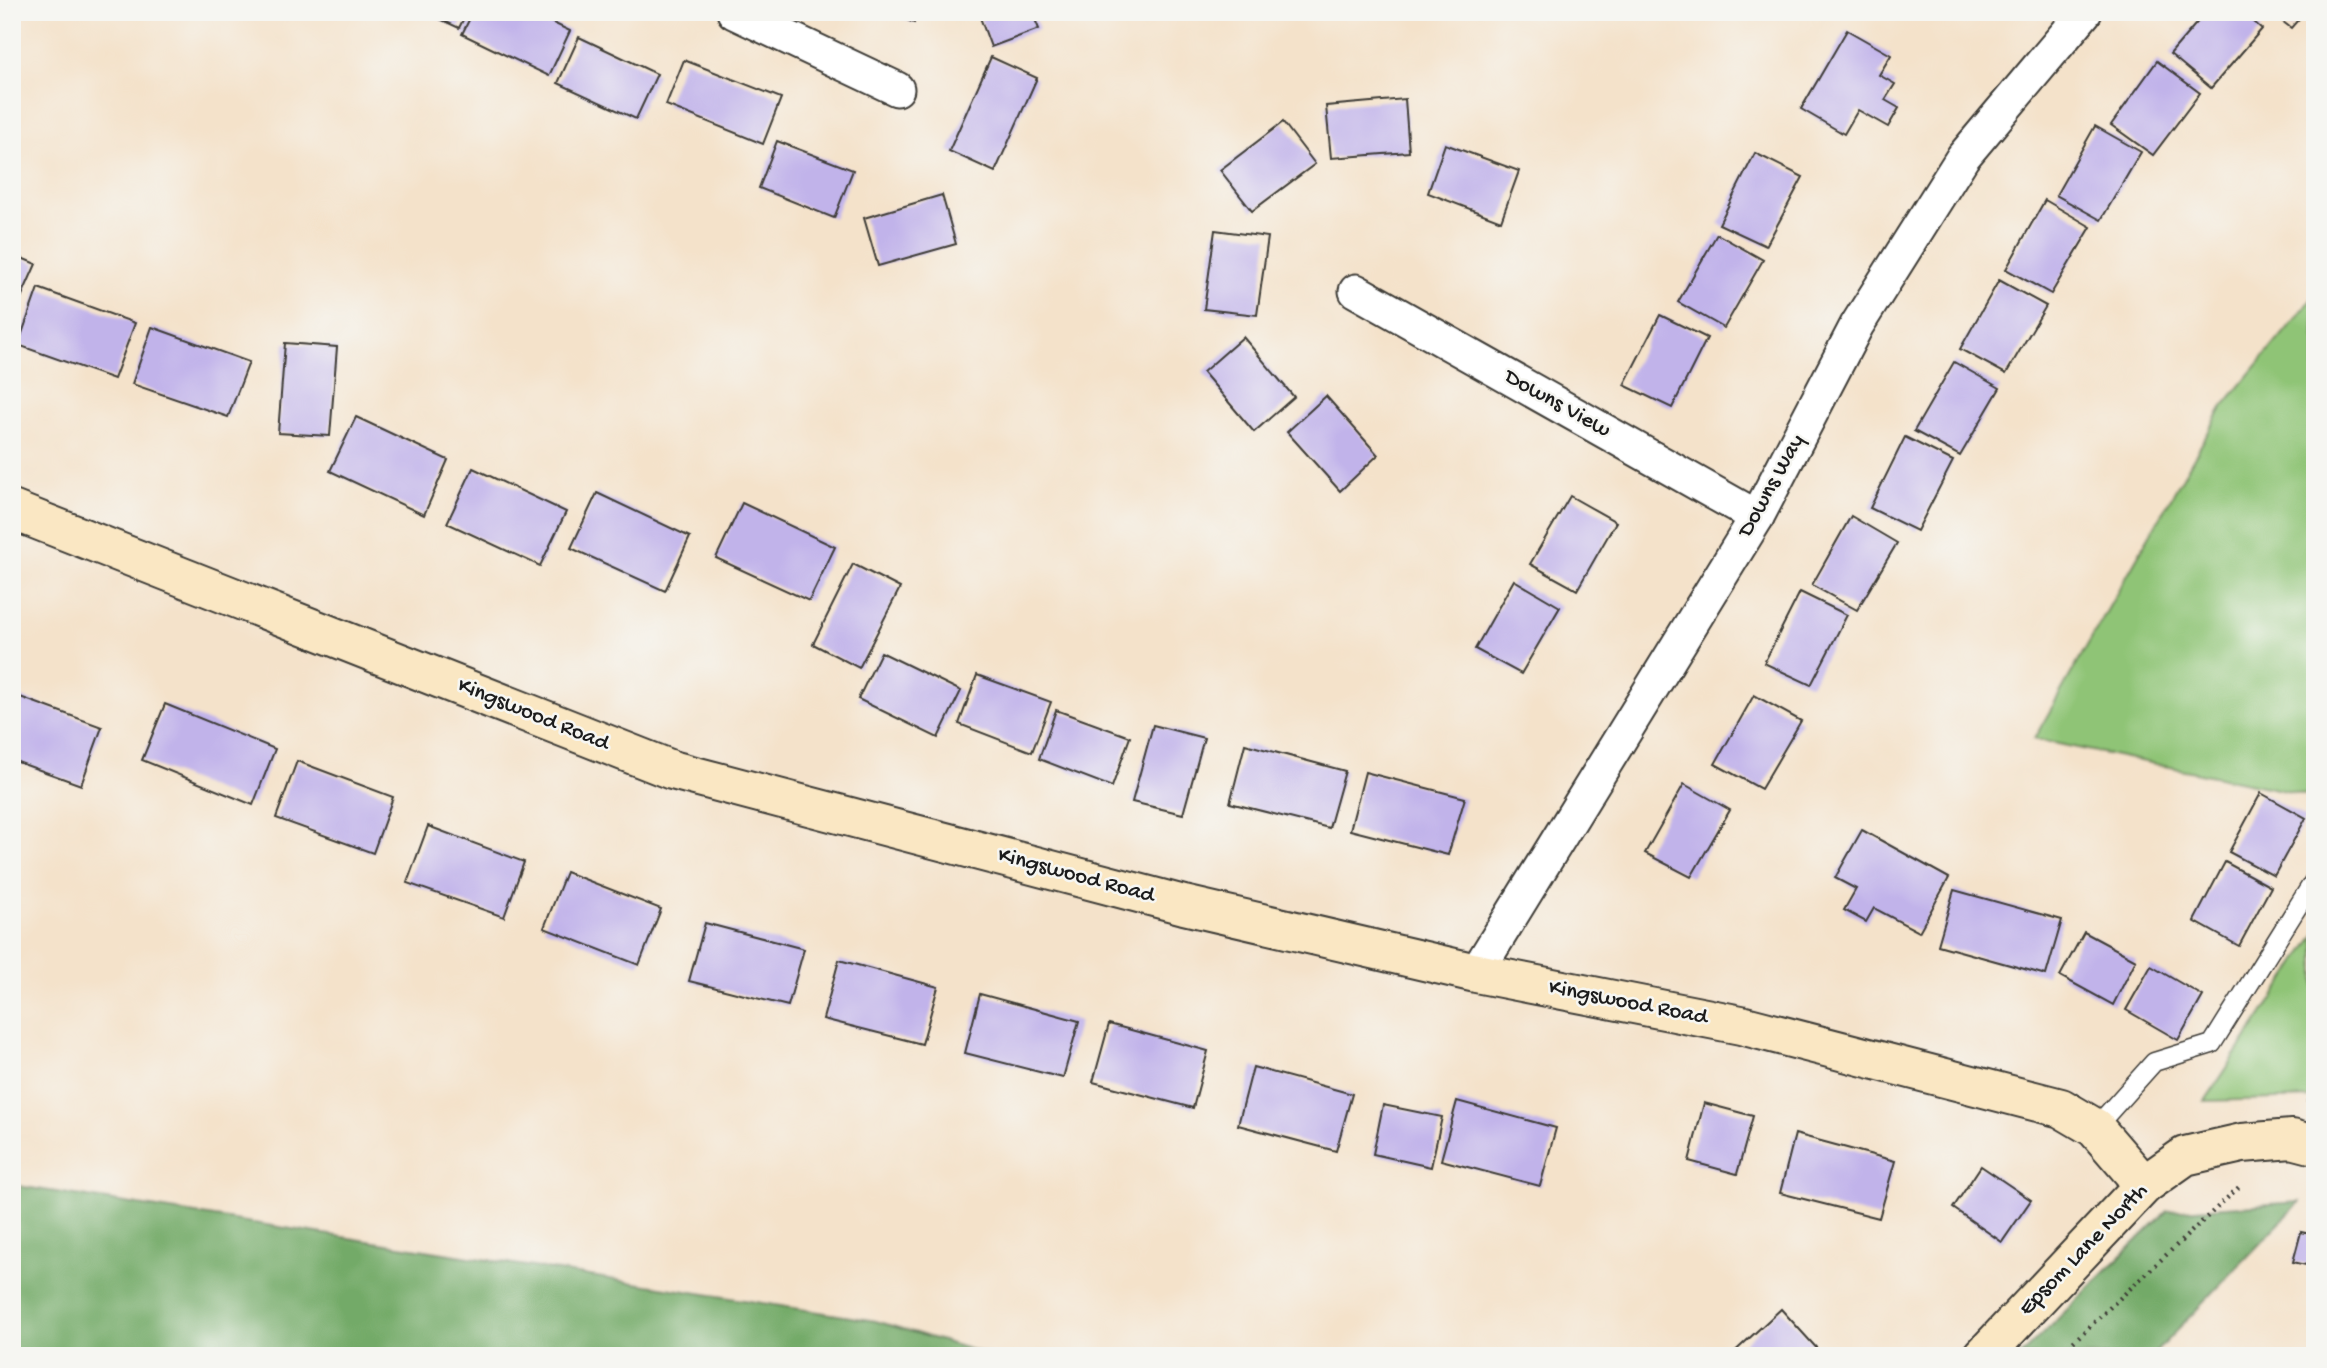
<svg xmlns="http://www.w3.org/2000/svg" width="2327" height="1368" viewBox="0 0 2327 1368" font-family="'Gochi Hand',sans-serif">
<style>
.green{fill:#8fc476;stroke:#567049;stroke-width:2}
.forest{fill:#73aa67;stroke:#486342;stroke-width:2}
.building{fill:#c1b3ea}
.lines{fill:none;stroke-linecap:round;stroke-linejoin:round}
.lane-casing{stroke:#3c3a36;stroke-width:21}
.street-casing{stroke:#3c3a36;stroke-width:37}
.secondary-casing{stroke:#3c3a36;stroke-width:42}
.path{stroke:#3c3a36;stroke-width:4.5;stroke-dasharray:2 5;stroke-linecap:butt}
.lane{stroke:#fff;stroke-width:18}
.street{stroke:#fff;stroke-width:33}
.secondary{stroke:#fae7c3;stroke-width:38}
.labels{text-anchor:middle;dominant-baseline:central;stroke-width:5;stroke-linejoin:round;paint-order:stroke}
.street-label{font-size:23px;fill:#1c1c1c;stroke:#f6f6f2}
</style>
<rect width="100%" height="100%" fill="#f6f6f2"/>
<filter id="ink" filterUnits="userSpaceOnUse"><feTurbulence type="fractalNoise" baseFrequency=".0143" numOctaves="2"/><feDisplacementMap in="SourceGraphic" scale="14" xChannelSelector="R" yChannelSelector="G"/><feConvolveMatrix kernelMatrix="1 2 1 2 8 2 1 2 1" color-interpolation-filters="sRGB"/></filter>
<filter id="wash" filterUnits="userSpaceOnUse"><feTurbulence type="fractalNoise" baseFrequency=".00686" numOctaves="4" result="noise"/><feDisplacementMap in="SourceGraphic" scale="28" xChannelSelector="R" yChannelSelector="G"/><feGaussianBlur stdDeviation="1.57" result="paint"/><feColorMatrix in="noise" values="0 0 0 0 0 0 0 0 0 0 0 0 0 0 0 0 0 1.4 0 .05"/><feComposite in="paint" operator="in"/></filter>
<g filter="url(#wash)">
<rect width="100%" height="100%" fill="#f4e2ca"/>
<g class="green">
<path d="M2315,295v502l-281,-58 188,-331z"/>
<path d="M2315,935v163l-110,3z"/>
</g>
<g class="forest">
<path d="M12,1185l864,136 116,35h-980z"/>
<path d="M2300,1202l-148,154h-132l147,-145z"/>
</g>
<g id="blocks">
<g class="building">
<path d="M425,12h42l-8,16z"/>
<path d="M473,12h57l40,19 -21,45 -87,-42z"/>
<path d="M888,12h30l-4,11z"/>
<path d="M978,12h54l7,17 -48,18z"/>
<path d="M2206,12h37l19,17 -51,59 -41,-34z"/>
<path d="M2270,12h35l-14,16z"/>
<path d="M1847,30l44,25 -12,20 16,9 -10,16 14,8 -11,19 -30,-17 -14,24 -43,-25z"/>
<path d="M579,37l78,37 -21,45 -78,-36z"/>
<path d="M991,57l46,21 -42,94 -46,-21z"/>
<path d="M684,60l97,38 -18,46 -97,-39z"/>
<path d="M2157,61l43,32 -47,62 -42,-30z"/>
<path d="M1405,99l4,53 -78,6 -5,-52z"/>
<path d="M1283,122l32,42 -63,47 -32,-41z"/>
<path d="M2095,126l46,26 -40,68 -45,-25z"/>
<path d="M777,141l76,29 -19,48 -75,-30z"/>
<path d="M1445,144l74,27 -18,50 -73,-28z"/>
<path d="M1755,153l48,24 -37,69 -47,-22z"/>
<path d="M942,195l14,49 -78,22 -14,-48z"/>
<path d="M2045,200l46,27 -40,67 -45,-25z"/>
<path d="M1215,230l53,7 -11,78 -53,-6z"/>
<path d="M1717,234l46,26 -39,68 -46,-26z"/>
<path d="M12,254l24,10 -24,54z"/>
<path d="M1999,280l47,26 -40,68 -46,-25z"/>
<path d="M38,288l97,35 -21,56 -96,-34z"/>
<path d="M1660,315l47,23 -35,70 -48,-23z"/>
<path d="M152,327l97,35 -21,55 -96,-33z"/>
<path d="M1243,337l51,60 -40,35 -51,-60z"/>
<path d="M285,343l52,4 -7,89 -52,-3z"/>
<path d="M1954,362l46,26 -40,68 -46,-25z"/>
<path d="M1326,396l52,59 -38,36 -53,-59z"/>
<path d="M356,417l92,43 -24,55 -94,-44z"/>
<path d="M1905,437l48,24 -36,70 -47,-23z"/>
<path d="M473,468l93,44 -26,54 -93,-43z"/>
<path d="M597,493l93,44 -25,54 -94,-43z"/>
<path d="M1570,496l46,26 -39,68 -47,-26z"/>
<path d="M742,503l93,44 -26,54 -93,-43z"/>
<path d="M1851,516l46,27 -40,67 -45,-25z"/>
<path d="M853,564l47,24 -41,80 -46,-24z"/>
<path d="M1514,580l46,27 -39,67 -46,-25z"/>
<path d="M1800,592l47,23 -36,70 -47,-22z"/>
<path d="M881,652l80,39 -23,47 -80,-39z"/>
<path d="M977,675l74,27 -19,50 -73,-28z"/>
<path d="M12,694l90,33 -21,58 -69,-25z"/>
<path d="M1754,695l47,26 -40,68 -46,-25z"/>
<path d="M165,704l110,45 -22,56 -111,-45z"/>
<path d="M1056,710l74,27 -18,50 -73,-28z"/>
<path d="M1153,725l51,13 -21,76 -51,-12z"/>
<path d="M1245,744l100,27 -16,57 -99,-25z"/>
<path d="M297,761l96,36 -20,56 -97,-35z"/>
<path d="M1365,772l100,26 -17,57 -98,-25z"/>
<path d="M1684,784l46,26 -39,67 -46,-24z"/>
<path d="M2261,793l45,25 -32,58 -45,-24z"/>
<path d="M428,826l96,36 -20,55 -97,-34z"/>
<path d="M1862,830l87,48 -30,54 -45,-24 -8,14 -22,-12 12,-21 -21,-11z"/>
<path d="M2225,862l46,25 -32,59 -45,-25z"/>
<path d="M566,872l95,37 -22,56 -95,-37z"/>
<path d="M1954,890l108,30 -16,55 -108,-30z"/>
<path d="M705,923l99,26 -16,57 -99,-25z"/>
<path d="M2084,932l52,28 -23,45 -53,-29z"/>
<path d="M839,960l99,27 -16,57 -99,-25z"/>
<path d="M2151,966l52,30 -25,44 -52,-30z"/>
<path d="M980,994l99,27 -16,57 -98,-25z"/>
<path d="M1109,1024l99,27 -15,57 -100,-26z"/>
<path d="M1253,1067l99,27 -16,57 -98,-26z"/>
<path d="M1457,1101l99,27 -16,58 -99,-26z"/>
<path d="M1704,1103l49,13 -16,58 -48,-13z"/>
<path d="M1383,1105l59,12 -11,50 -58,-13z"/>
<path d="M1795,1134l100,27 -16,57 -99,-25z"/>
<path d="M1981,1166l50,34 -29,42 -49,-34z"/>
<path d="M2301,1232l14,3v32l-22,-5z"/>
<path d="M1781,1309l40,44 -3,3h-88z"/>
</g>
</g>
</g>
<g filter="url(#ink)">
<use href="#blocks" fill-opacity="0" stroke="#3c3a36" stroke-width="2"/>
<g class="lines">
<defs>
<path id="lane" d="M2095,1128l59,-66 58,-18 103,-165"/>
<g id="street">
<path d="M734,12l163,77"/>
<path d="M1356,291l401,226"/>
<path d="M1476,973l281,-456 100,-192 106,-168 122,-145"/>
</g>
<g id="secondary">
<path d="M12,510l660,260 512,135 292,68 265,52 320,83 34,20 49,57"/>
<path d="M1983,1356l161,-171 41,-29 57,-13 50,-4 23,6"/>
</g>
</defs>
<use href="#lane" class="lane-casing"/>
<use href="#street" class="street-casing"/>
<use href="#secondary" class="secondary-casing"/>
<g class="path">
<path d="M2308,1103l7,-15"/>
<path d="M2058,1356l181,-169"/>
</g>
<use href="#lane" class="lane"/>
<use href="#street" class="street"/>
<use href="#secondary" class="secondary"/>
</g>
</g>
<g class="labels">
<g class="street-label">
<text transform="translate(1557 404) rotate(29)">Downs View</text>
<text transform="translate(1772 486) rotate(-61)">Downs Way</text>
<text transform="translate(533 715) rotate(22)">Kingswood Road</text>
<text transform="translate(1076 876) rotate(15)">Kingswood Road</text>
<text transform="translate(1628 1003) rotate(11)">Kingswood Road</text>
<text transform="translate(2084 1250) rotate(-46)">Epsom Lane North</text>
</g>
</g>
<rect width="2327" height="1368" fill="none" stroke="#f6f6f2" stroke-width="42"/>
</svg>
